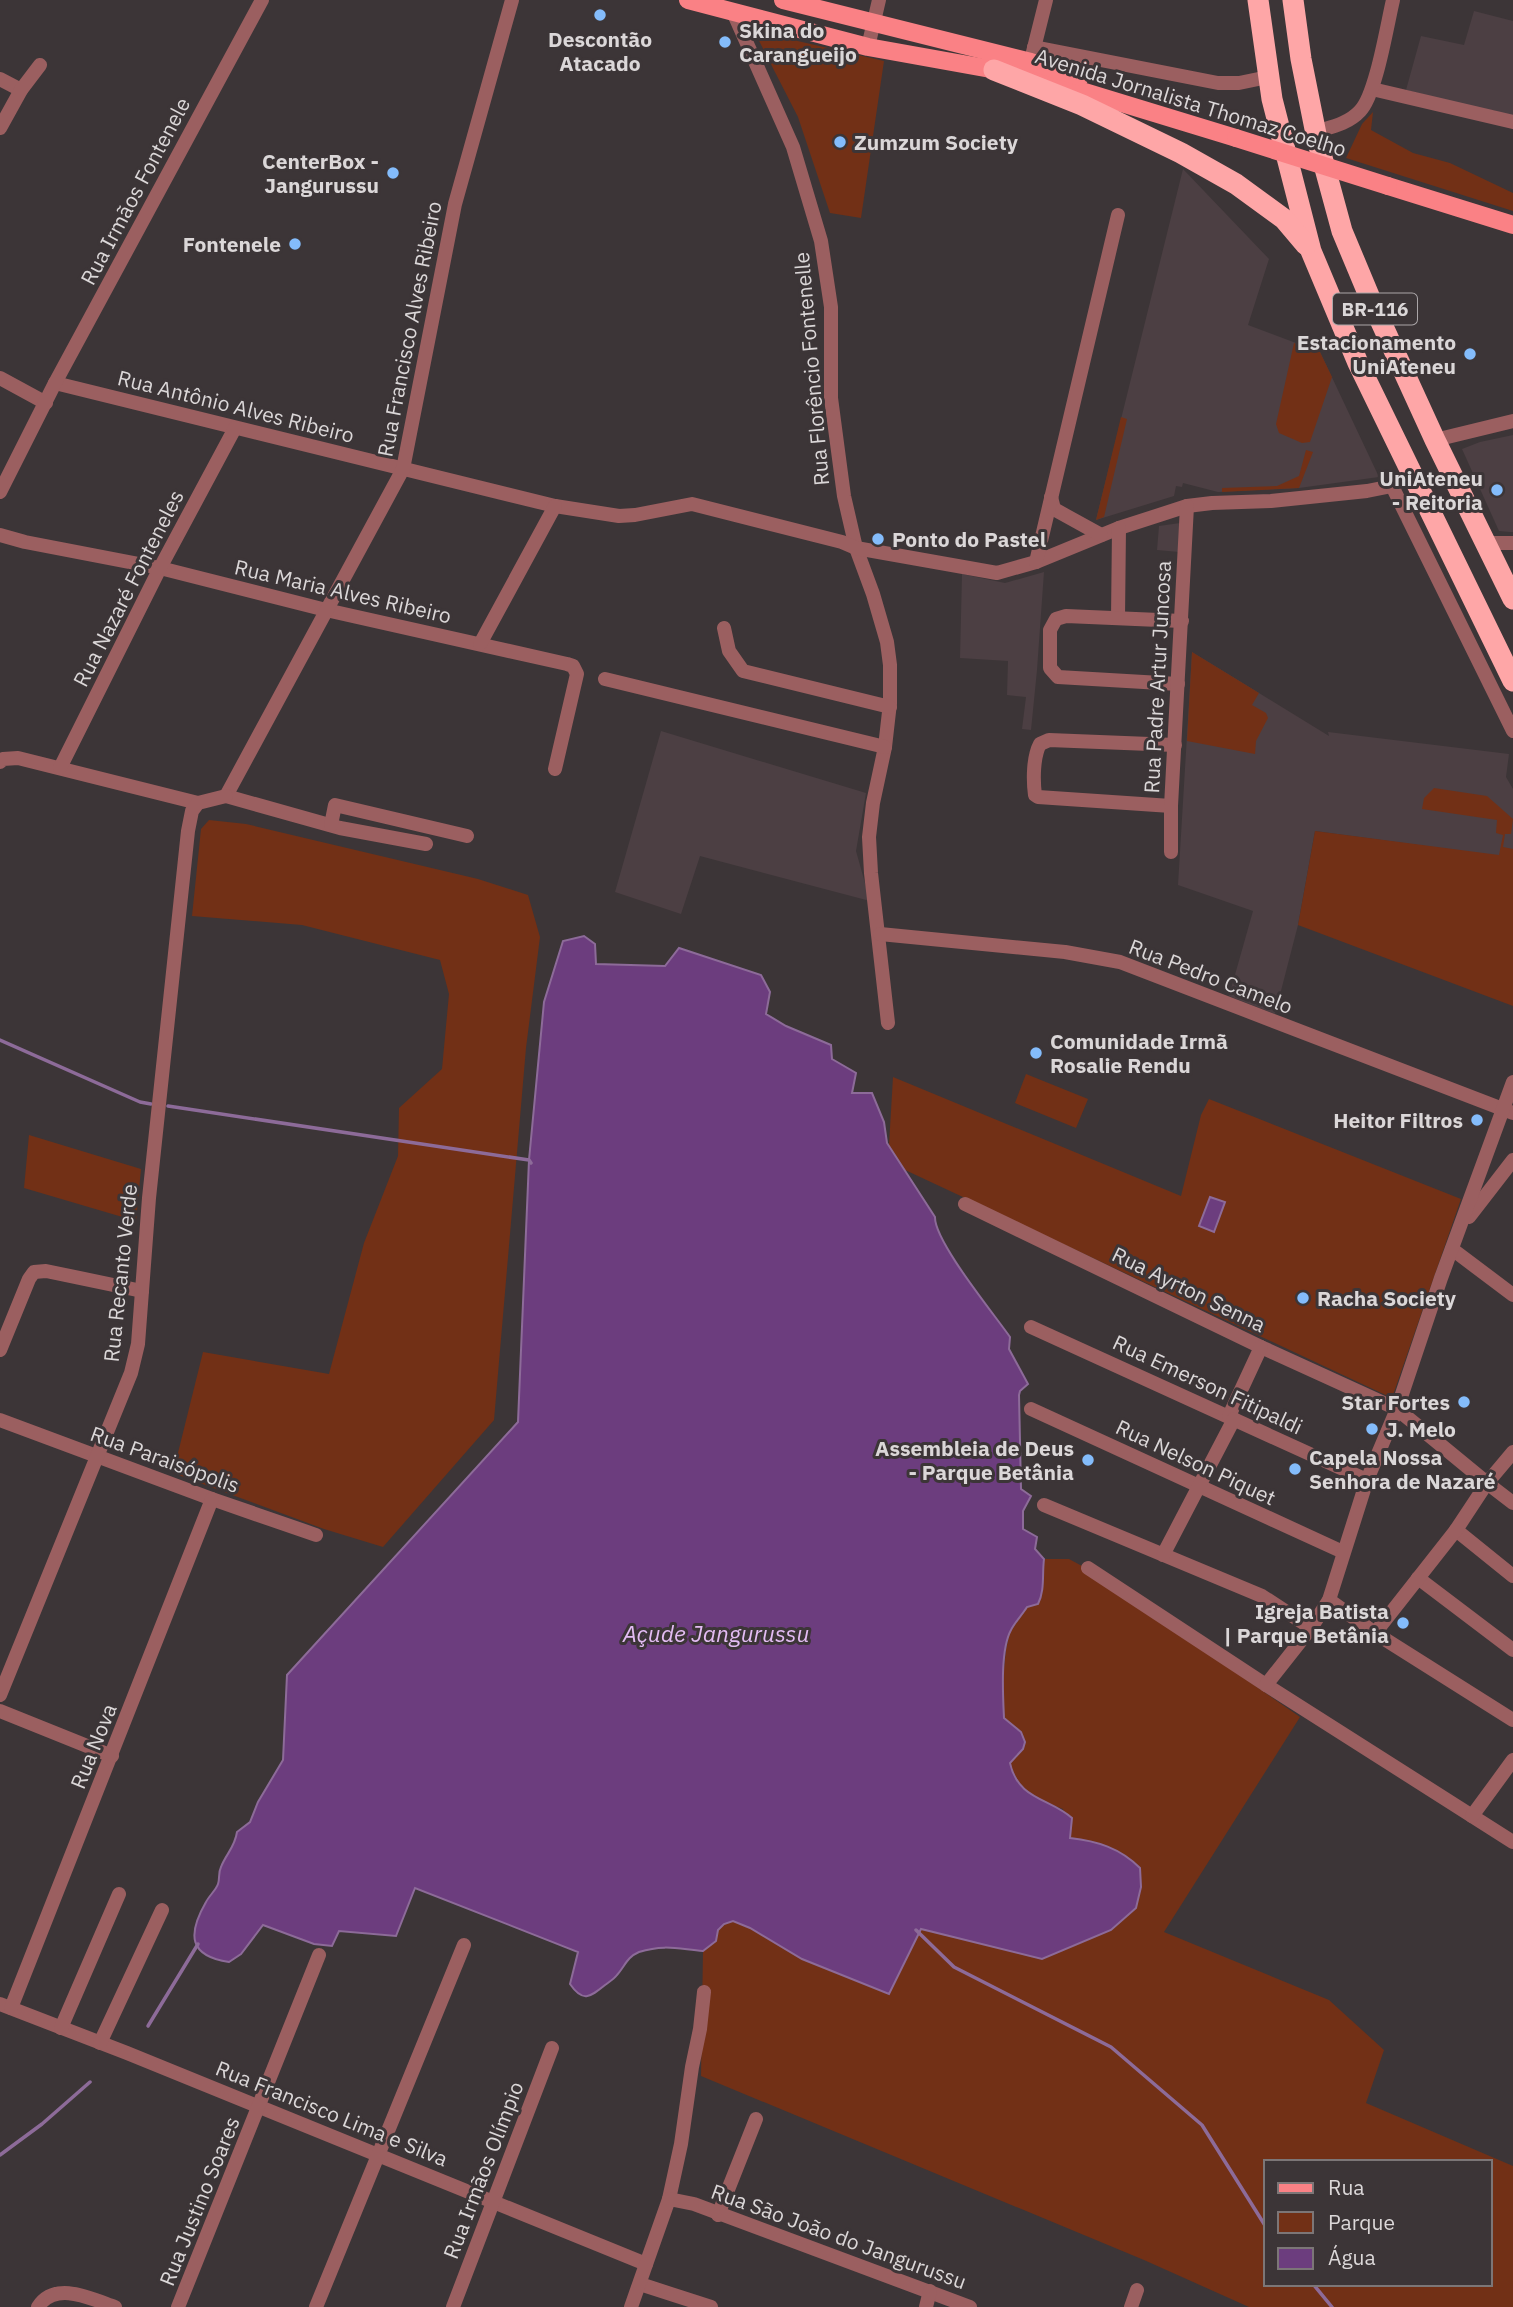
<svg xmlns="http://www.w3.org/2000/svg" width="1513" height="2307" viewBox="0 0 1513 2307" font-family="'IBM Plex Sans',sans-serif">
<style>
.built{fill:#4c3f43}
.green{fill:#723016;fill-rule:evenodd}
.water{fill:#6c3d7e;stroke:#8d6b99;stroke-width:2}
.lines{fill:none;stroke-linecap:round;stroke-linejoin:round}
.stream{stroke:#8d6b99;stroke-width:3.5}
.minor{stroke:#9b5f60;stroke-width:14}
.major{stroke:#fa8185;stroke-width:18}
.highway{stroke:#fea6a7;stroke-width:21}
.major-bridge{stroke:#fa8185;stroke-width:18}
.poi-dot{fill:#84bcfb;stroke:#3c3537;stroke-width:2.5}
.labels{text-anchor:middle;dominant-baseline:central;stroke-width:6;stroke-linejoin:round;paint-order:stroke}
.shield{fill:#3c3537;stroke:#aba6a8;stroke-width:2}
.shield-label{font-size:19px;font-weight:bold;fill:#dbd7d8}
.poi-label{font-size:21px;font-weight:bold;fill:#dbd7d8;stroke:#3c3537;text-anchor:end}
.street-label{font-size:21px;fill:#dbd7d8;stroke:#3c3537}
.water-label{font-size:23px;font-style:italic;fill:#e3bcf3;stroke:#3c3537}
</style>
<rect width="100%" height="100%" fill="#3c3537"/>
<g class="built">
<path d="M1474,11l39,10v96l-20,-7 -4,1 -83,-21 15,-54 43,9z"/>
<path d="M1183,169l86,90 -21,66 72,27 59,125 -80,11 -81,4 -35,-9 -1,4 -6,-1 -2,10 -78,24z"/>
<path d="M1513,435v97h-3l-11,-1 -37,-82 18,-7z"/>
<path d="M1180,523l-1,29 -22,-2 2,-24z"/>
<path d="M1044,572l-7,98 -6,60 -9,-1 4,-32 -19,-2 1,-34 -48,-3 2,-84 43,9z"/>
<path d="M1192,652l137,84 -1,-4 181,22 -3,23 7,12v69l-198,-27 -17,94 -23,89 -46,-18 24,-85 -75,-26z"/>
<path d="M661,731l205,62 -10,58 14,50 -170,-45 -19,58 -66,-22z"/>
</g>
<g class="green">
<path d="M754,31l130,30 -23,157 -31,-5 -32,-96z"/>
<path d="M1373,112l-2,18 42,23 37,10 63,30v18l-167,-53 16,-34z"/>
<path d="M1294,343l26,9 12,25 -22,65 -8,1 -23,-10 -3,-9z"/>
<path d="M1121,417l6,2 -23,98 -8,3z"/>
<path d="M1306,450l7,2 -14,36 -77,4v-4l55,-2 22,-10z"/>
<path d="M1192,652l67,41 -7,12 14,8 2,5 -12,23 -1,13 -68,-13z"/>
<path d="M1434,788l53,8 26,23 -2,15h-6l-2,13 10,2v157l-215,-81 17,-94 184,24 4,-20 -7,-2 1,-13 -75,-11 2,-11z"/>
<path d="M209,820l37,4 232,55 50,16 12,42 -14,111 -32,372 -111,127 -59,-18 -151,-56 30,-121 126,22 35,-131 34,-87 1,-48 43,-39 7,-75 -9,-34 -138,-35 -110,-9 9,-87z"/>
<path d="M1026,1074l62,25 -12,29 -61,-25z"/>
<path d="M893,1077l288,119 20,-81 8,-16 252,100 -69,199 -504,-236z"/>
<path d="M29,1135l112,34 -5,52 -112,-33z"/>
<path d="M1044,1559h25l13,7 218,151 -136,215 165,68 55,50 -18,53 147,63v141h-264l-105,-47 -443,-184 2,-125c10,-7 10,-20 20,-26 2,-1 9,-4 11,-4 14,1 54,29 68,38l119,-30 121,29 99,-71 -2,-19c-19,-20 -42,-27 -69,-30l-7,-29c-24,-8 -47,-20 -53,-46l13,-14 -19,-31 -2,-30 4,-39 4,-17 17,-25 11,-3c7,-14 4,-30 6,-45zM1266,2162h224v122h-224z"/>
</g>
<g class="water">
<path d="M584,936l11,8 1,20 69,2 14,-18 82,27 9,17 -4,22 20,12 45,19 1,14 24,14 -4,20h20l12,29 3,21 48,74c-1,24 59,97 75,120l-1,12 19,35 -8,7 -1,4 2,94 10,7 -8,15v18l14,8 -2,12 9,10c-2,16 1,31 -6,45l-11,3c-5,8 -12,15 -16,23 -11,20 -8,66 -7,88l17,14 4,10 -2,7 -13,14c8,37 40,35 62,55l-2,20c27,3 50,10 70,30l1,19 -5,21 -25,22 -69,29 -121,-30 -32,65 -87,-35 -52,-31 -17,-7 -9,3 -6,6 -2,11 -13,10c-25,-2 -38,-7 -64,1 -12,5 -14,14 -22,23 -3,4 -8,7 -12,10 -15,12 -22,18 -35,-1l8,-32 -163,-64 -19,48 -57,-5 -7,15 -18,-2 -51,-19 -22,29 -12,8c-40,-6 -42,-27 -23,-60 3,-6 10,-12 12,-18 2,-6 0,-11 3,-17 5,-13 14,-20 16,-35l13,-10 8,-20 25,-42 4,-85 231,-253 11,-262 15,-158 19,-61z"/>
<path d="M1210,1197l15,5 -11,30 -15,-6z"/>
</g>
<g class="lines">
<g class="stream">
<path d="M0,1040l140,62 11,2"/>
<path d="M168,1106l361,54 2,3"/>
<path d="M916,1930l38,37 157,80 91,78 64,102"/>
<path d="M148,2026l50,-82"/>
<path d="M0,2155l42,-31 48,-42"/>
<path d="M1313,2284l19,23"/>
</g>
<g class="minor">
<path d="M733,12l60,135 28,94 10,66v91l13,98 12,52 17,46 14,48 3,23v38l-5,44 -12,56 -4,34 2,36 17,150"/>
<path d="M868,47l11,-47"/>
<path d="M1034,47l184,36h21l29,-6"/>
<path d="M1032,56l14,-56"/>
<path d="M0,79l21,11"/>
<path d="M1372,89l141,33"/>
<path d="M0,128l21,-38 19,-25"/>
<path d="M1315,132c16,-5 33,-8 45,-21 16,-16 27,-86 33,-111"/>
<path d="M0,378l46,25"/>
<path d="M55,383l500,123 64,10 16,-1 57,-11 150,38 14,6 141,25 39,-11 83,-34 68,-22 25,-3 59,-2 96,-10 25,-5 21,-10"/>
<path d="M1435,440l78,-19"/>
<path d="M1392,486l121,245"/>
<path d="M0,492l55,-109 207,-383"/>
<path d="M1051,497l3,12 47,26"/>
<path d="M0,535l25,7 135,26 166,42 241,54 6,2 4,8 -22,95"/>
<path d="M1485,543h28"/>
<path d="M1036,562l82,-347"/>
<path d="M1118,618l1,-90"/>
<path d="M724,628l5,23 14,20 147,36"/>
<path d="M480,644l75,-138"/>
<path d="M605,679l280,68"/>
<path d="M1178,684l-120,-7 -8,-9v-38l6,-11 10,-3 116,5"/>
<path d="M0,762l3,-3 15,-1 180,45"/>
<path d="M60,768l100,-200 75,-140"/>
<path d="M226,796l177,-327 52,-265 57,-204"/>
<path d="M226,796l114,32 86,16"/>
<path d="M1171,806l-133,-9 -3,-2c-2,-15 -2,-38 5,-51l9,-4 126,5"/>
<path d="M331,825l4,-20 132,31"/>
<path d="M1171,852v-46l16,-300"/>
<path d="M880,934l185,18 55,10 393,151"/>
<path d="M965,1204l296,143 136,62 90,74 26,20"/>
<path d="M1469,1217l44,-57"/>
<path d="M1452,1249l61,46"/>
<path d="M1031,1327l336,153"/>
<path d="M0,1350l29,-71 5,-7 12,-1 96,20"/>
<path d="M1031,1409l312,143"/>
<path d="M1229,1416l32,-69"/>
<path d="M0,1420l212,79 104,36"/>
<path d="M1044,1505l218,91 49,32"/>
<path d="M1456,1530l57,46"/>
<path d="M1163,1555l71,-136"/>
<path d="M1088,1568l178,117 247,157"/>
<path d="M1418,1578l95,72"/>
<path d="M1329,1600l46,33 138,87"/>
<path d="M1375,1633l81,-103 31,-47 26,-31"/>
<path d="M1266,1685l45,-57 18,-28 38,-120 30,-71 44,-131 72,-196"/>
<path d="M0,1695l131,-322 7,-29 11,-146 39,-367 4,-20 6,-8 28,-7"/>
<path d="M0,1711l112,45"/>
<path d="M1472,1816l41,-56"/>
<path d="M0,2004l127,49 519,211"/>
<path d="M11,2008l201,-509"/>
<path d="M61,2028l58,-134"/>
<path d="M100,2043l62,-133"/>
<path d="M669,2199l12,-55 11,-77 8,-38 4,-37"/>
<path d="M718,2215l38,-96"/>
<path d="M640,2284l71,23"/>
<path d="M38,2307c17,-27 54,-8 77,0"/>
<path d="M178,2307l141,-352"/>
<path d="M316,2307l148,-362"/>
<path d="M453,2307l99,-259"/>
<path d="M631,2307l38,-108 25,5 276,103"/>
<path d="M926,2307l4,-16"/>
<path d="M1131,2307l6,-17"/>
</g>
<g class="major">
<path d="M688,0l180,47 168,30 200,61"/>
<path d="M783,0l248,62 49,15"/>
<path d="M1388,186l125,39"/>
</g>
<g class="highway">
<path d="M1258,0l14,99 39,152 47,112 155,318"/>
<path d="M1293,0l8,59 16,80 25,92 28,67 65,142 78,159"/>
<path d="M994,70l88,35 99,48 55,31 48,35 22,26"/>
</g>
<path class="major-bridge" d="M1236,138l152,48"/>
</g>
<g class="poi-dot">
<circle cx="600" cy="15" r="7"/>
<circle cx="725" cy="42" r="7"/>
<circle cx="840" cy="142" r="7"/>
<circle cx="393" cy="173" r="7"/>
<circle cx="295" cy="244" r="7"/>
<circle cx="1470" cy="354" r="7"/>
<circle cx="1497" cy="490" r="7"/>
<circle cx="878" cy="539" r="7"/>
<circle cx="1036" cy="1053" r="7"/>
<circle cx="1477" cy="1120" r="7"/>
<circle cx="1303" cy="1298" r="7"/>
<circle cx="1464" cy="1402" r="7"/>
<circle cx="1372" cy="1429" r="7"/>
<circle cx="1088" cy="1460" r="7"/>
<circle cx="1295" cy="1469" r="7"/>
<circle cx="1403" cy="1623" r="7"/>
</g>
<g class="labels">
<rect class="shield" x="1333" y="293.5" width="84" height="31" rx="5"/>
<g class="shield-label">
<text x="1375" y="309">BR-116</text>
</g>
<g class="poi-label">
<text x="739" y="30" text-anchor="start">Skina do<tspan x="739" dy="24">Carangueijo</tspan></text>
<text x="600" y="39" text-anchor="middle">Descontão<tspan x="600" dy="24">Atacado</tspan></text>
<text x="854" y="142" text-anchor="start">Zumzum Society</text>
<text x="379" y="161">CenterBox -<tspan x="379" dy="24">Jangurussu</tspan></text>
<text x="281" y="244">Fontenele</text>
<text x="1456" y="342">Estacionamento<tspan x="1456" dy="24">UniAteneu</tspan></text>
<text x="1483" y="478">UniAteneu<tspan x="1483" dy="24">- Reitoria</tspan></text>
<text x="892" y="539" text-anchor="start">Ponto do Pastel</text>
<text x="1050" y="1041" text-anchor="start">Comunidade Irmã<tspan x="1050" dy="24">Rosalie Rendu</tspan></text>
<text x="1463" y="1120">Heitor Filtros</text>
<text x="1317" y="1298" text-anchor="start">Racha Society</text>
<text x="1450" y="1402">Star Fortes</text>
<text x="1386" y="1429" text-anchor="start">J. Melo</text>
<text x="1074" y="1448">Assembleia de Deus<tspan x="1074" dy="24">- Parque Betânia</tspan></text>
<text x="1309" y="1457" text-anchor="start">Capela Nossa<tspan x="1309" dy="24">Senhora de Nazaré</tspan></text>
<text x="1389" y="1611">Igreja Batista<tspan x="1389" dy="24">| Parque Betânia</tspan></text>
</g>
<g class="street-label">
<text transform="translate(1191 102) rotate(17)">Avenida Jornalista Thomaz Coelho</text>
<text transform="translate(135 191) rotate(-62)">Rua Irmãos Fontenele</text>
<text transform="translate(409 329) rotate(-79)">Rua Francisco Alves Ribeiro</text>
<text transform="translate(811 369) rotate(-95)">Rua Florêncio Fontenelle</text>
<text transform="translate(236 406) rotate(14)">Rua Antônio Alves Ribeiro</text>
<text transform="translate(128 588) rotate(-63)">Rua Nazaré Fonteneles</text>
<text transform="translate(343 591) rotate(13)">Rua Maria Alves Ribeiro</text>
<text transform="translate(1157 677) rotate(-87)">Rua Padre Artur Juncosa</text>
<text transform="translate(1211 976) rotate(21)">Rua Pedro Camelo</text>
<text transform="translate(120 1273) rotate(-84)">Rua Recanto Verde</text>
<text transform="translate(1189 1289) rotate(26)">Rua Ayrton Senna</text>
<text transform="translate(1208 1384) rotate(25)">Rua Emerson Fitipaldi</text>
<text transform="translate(165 1459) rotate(20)">Rua Paraisópolis</text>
<text transform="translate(1196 1462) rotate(25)">Rua Nelson Piquet</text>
<text transform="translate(93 1746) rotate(-68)">Rua Nova</text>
<text transform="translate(332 2113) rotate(22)">Rua Francisco Lima e Silva</text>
<text transform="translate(483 2170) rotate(-69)">Rua Irmãos Olímpio</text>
<text transform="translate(199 2201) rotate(-68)">Rua Justino Soares</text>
<text transform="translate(839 2236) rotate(20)">Rua São João do Jangurussu</text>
</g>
<g class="water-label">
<text x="716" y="1633">Açude Jangurussu</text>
</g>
</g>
<rect x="1264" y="2160" width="228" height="126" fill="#3c3537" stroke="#7c7677" stroke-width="2"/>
<rect x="1278" y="2183" width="35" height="10" fill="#fa8185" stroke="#7c7677" stroke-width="2"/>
<text x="1328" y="2195" font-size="21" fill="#dbd7d8">Rua</text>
<rect x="1278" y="2212" width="35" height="21" fill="#723016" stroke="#7c7677" stroke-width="2"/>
<text x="1328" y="2230" font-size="21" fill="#dbd7d8">Parque</text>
<rect x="1278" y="2248" width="35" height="21" fill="#6c3d7e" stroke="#7c7677" stroke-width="2"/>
<text x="1328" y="2265" font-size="21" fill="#dbd7d8">Água</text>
</svg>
